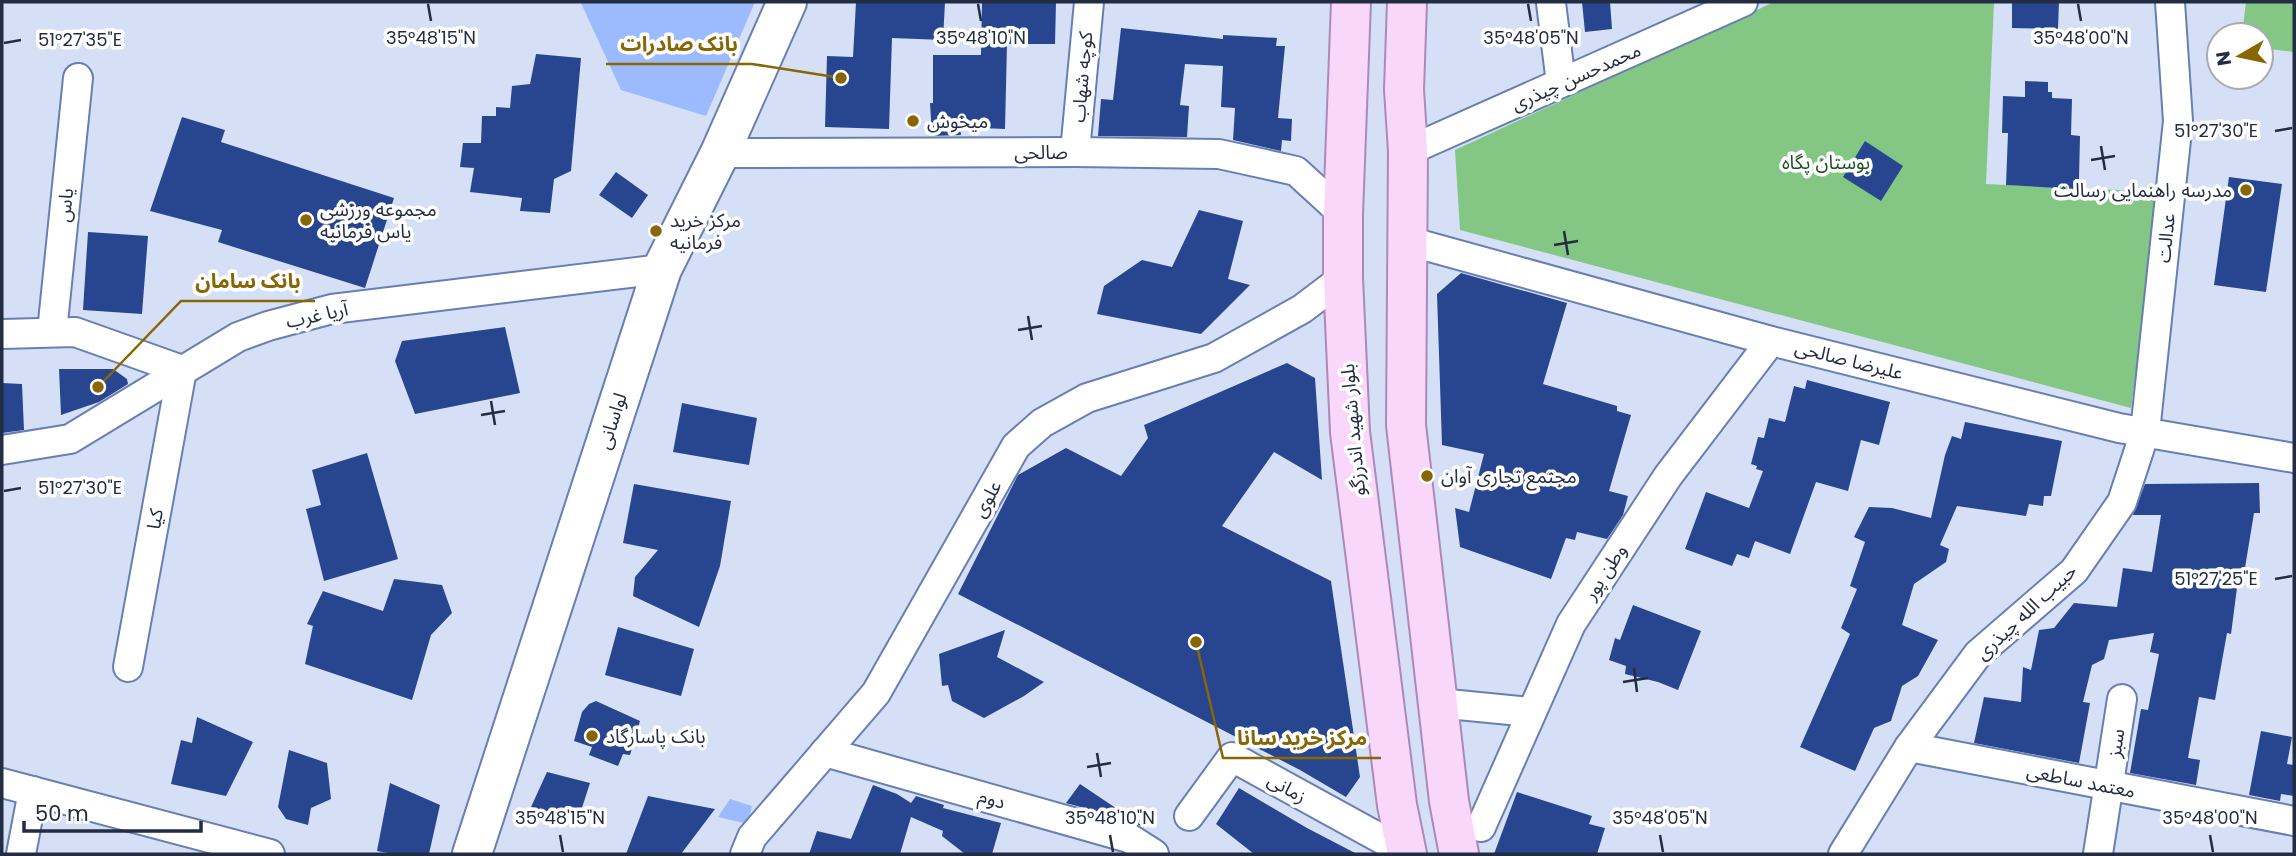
<svg xmlns="http://www.w3.org/2000/svg" width="2296" height="856" viewBox="0 0 2296 856" font-family="Poppins,'Noto Sans Arabic',sans-serif">
<style>
.green{fill:#84c684}
.water{fill:#9bbbfe}
.building{fill:#284690}
.lines{fill:none;stroke-linecap:round;stroke-linejoin:round}
.street-casing{stroke:#677fb3;stroke-width:32}
.secondary-casing{stroke:#677fb3;stroke-width:42}
.primary-casing{stroke:#ab8ab8;stroke-width:42}
.street{stroke:#fff;stroke-width:28}
.secondary{stroke:#fff;stroke-width:38}
.primary{stroke:#f9d7fb;stroke-width:38}
.ticks{fill:none;stroke:#222c42;stroke-width:2.5}
.poi-dot{fill:#896604;stroke:#fff;stroke-width:2.5}
.labels{text-anchor:middle;dominant-baseline:central;stroke-width:7;stroke-linejoin:round;paint-order:stroke}
.street-label{font-size:19px;fill:#222c42;stroke:#fff}
.poi-label{font-size:19px;fill:#222c42;stroke:#fff;text-anchor:start}
.park-label{font-size:19px;fill:#1d5021;stroke:#fff}
.ticks-label{font-size:18px;text-anchor:middle;fill:#222c42;stroke:#fff;stroke-width:7;stroke-linejoin:round;paint-order:stroke}
.leader{fill:none;stroke:#896604;stroke-width:2.5}
.callout-dot{fill:#896604;stroke:#fff;stroke-width:2.5}
.callout-label{font-size:21px;text-anchor:middle;font-weight:bold;fill:#896604;stroke:#fff;stroke-width:7;stroke-linejoin:round;paint-order:stroke}
</style>
<rect width="100%" height="100%" fill="#d5e0f7"/>
<g class="green">
<path d="M1774,2h220l-8,182 175,8 -30,216 -671,-178 -5,-80z"/>
<path d="M2246,2h48v50l-33,-4v-13h-19z"/>
</g>
<g class="water">
<path d="M582,2h173l-49,114 -85,-26 -40,-87z"/>
<path d="M730,799l22,7 -4,18 -30,-7z"/>
</g>
<g class="building">
<path d="M856,2h89l-2,38 -51,-2 -3,91 -64,-2 2,-71 26,1z"/>
<path d="M982,2h74l-1,42h-48l-2,85 -45,-2 1,8 -29,1 -2,-33h3v-48h48z"/>
<path d="M1582,2h28l2,27 -27,3z"/>
<path d="M2012,2h47l-1,27 -46,-1z"/>
<path d="M1121,28l102,11v-4l54,3 -1,8h9l-7,72 14,1 -1,22 -9,-1 -1,11 -48,-11 2,-32 -14,-1 2,-41 -38,-2 -5,41 9,1 -2,31 -89,-1 3,-37 12,1z"/>
<path d="M536,54l45,4 -10,113 -17,8 -4,34 -30,-2 2,-13 -52,-6 4,-24 -14,-1 3,-24h18l1,-27h14v-9l14,1 2,-22 18,-2z"/>
<path d="M2025,81l23,1v10h4v6l20,1 -1,36 9,1 -1,43h-4v10l-69,-4 2,-52h-6l1,-37 22,1z"/>
<path d="M182,117l43,13 -4,12 173,56 -29,90 -147,-46 4,-12 -72,-19z"/>
<path d="M1865,141l38,25 -22,35 -38,-24z"/>
<path d="M616,172l32,23 -16,23 -33,-23z"/>
<path d="M2229,177l53,7 -16,108 -52,-7z"/>
<path d="M1199,210l44,11 -15,58 22,6 -49,49 -104,-20 7,-28 38,-26 30,7z"/>
<path d="M88,232l60,4 -6,78 -59,-4z"/>
<path d="M1461,273l106,30 -24,81 74,22v5l14,4 -22,76 19,5 -5,19 -16,24 -30,-7 -2,8 -9,-2 -15,41 -91,-32 -5,-39 14,4 15,-58 -42,-9 -5,-151z"/>
<path d="M505,327l15,66 -105,21 -20,-53 7,-20z"/>
<path d="M1287,363l28,15 7,102 -48,-28 -52,74 109,55 29,196 -14,20 -46,-27 -342,-176 60,-119 48,-27 55,28 27,-38 -4,-13z"/>
<path d="M59,369h54l14,10 1,5 -29,18 -38,13z"/>
<path d="M1807,380l83,22 -11,43 -18,-5 -13,51 -32,-9 -26,72 -35,-13 -6,17 -12,-4 -5,12 -47,-17 21,-57 43,16 14,-37 -7,-2 1,-3 -6,-2 7,-27 6,1 5,-20 16,4 9,-36 11,3z"/>
<path d="M2,383l20,1 2,46 -22,3z"/>
<path d="M682,403l75,15 -8,47 -76,-13z"/>
<path d="M1965,422l97,19 -11,55h-7l-1,10 -14,-2 -3,12 -69,-10 -17,39 9,4 -3,13 -32,22 -12,41 36,15 -20,36 -16,10 -11,35 -17,7 -19,43 -55,-24 50,-113 -9,-6 16,-39 -7,-3 15,-44 -11,-5 15,-30 23,1 39,10 14,-63 7,-19 9,3z"/>
<path d="M367,453l31,106 -74,22 -18,-72 15,-4 -9,-35z"/>
<path d="M2259,483l1,30h-6l-11,67h-5l-7,54 -4,-1 -12,67 -16,-3 -11,61 12,2 -4,25 -66,-12 11,-64 7,1 11,-56 -9,-2 4,-19 -45,7 -5,19 -12,6 -9,37 7,1 -11,60 -105,-20 10,-46 37,5 2,-35 8,3 8,-40 15,-2 20,-25 43,4 6,-39 29,4 9,-57h-28l12,-31z"/>
<path d="M634,484l97,17 -11,65 -21,61 -66,-31 2,-19 23,-27 -35,-7z"/>
<path d="M394,579l48,6 10,28 -21,22 -19,65 -107,-36 8,-38 -6,-2 16,-33 60,20z"/>
<path d="M1633,605l68,26 -23,59 -20,-8 -33,-8 1,-8 -17,-6 6,-22 5,2z"/>
<path d="M618,627l76,22 -13,47 -76,-21z"/>
<path d="M1005,630l-8,27 47,25 -20,14 -40,22 -32,-17 -4,-16 -6,1 -3,-32z"/>
<path d="M596,701l44,20 -10,34 -7,-1 -5,12 -29,-11 3,-8 -18,-6 8,-29 7,-8z"/>
<path d="M197,717l56,25 -27,54 -55,-12 10,-44 11,3z"/>
<path d="M2261,731l31,6 -5,27 7,1v31l-13,-2 -1,7 -31,-6z"/>
<path d="M289,750l38,13 4,36 -20,9 -3,17 -22,-6 -8,-12z"/>
<path d="M547,772l43,11 -12,37 -47,-13z"/>
<path d="M390,783l50,22 -11,49h-36l-16,-3z"/>
<path d="M1080,784l64,43v1l-10,-6 -68,-19z"/>
<path d="M873,785l24,9 14,9 5,-7 28,9 -1,3 58,15 -9,31h-27l-23,-18 1,-5 -32,-14 -11,37h-91l8,-23 34,8z"/>
<path d="M1239,788l68,40 50,26h-103l-38,-30z"/>
<path d="M1517,792l75,24 -3,8 16,4 -8,26h-103z"/>
<path d="M648,796l20,4 47,9 -34,45h-55z"/>
</g>
<g class="lines">
<defs>
<g id="street">
<path d="M1551,3l10,80"/>
<path d="M1408,151l335,-149"/>
<path d="M1075,152l14,-150"/>
<path d="M720,153l355,-1 144,2 77,17 47,43"/>
<path d="M1408,241l363,100 348,87 175,30"/>
<path d="M52,332l26,-254"/>
<path d="M2,334l73,-2 107,38 -54,297"/>
<path d="M2,450l68,-11 168,-102 30,-11 64,-17 330,-40"/>
<path d="M1438,703l92,9"/>
<path d="M1909,747l385,74"/>
<path d="M825,752l304,86 25,16"/>
<path d="M2,783l268,71"/>
<path d="M1189,816l43,-59 175,96"/>
<path d="M1481,827l90,-203 97,-148 103,-135"/>
<path d="M21,854l12,-63"/>
<path d="M745,854l7,-17 124,-144 140,-247 26,-23 45,-25 127,-40 88,-49 41,-31"/>
<path d="M1843,854l66,-107 69,-93 96,-83 48,-69 23,-70 33,-311 -8,-119"/>
<path d="M2098,854l24,-155"/>
</g>
<path id="secondary" d="M472,854l190,-585 58,-116 67,-151"/>
<g id="primary">
<path d="M1351,2l-8,212v64l7,154 47,373 10,49"/>
<path d="M1407,2l-3,88 4,61 -2,274 43,376 10,53"/>
</g>
</defs>
<use href="#street" class="street-casing"/>
<use href="#secondary" class="secondary-casing"/>
<use href="#primary" class="primary-casing"/>
<use href="#street" class="street"/>
<use href="#secondary" class="secondary"/>
<use href="#primary" class="primary"/>
</g>
<path class="ticks" d="M428,4l3,17M978,4l3,17M1528,4l3,17M2078,4l3,17M4,43l17,-3M2275,131l17,-3M2101,146l4,24M2091,160l24,-4M1564,231l4,24M1554,245l24,-4M1028,316l4,24M1018,330l24,-4M491,401l4,24M481,415l24,-4M4,491l17,-3M2275,579l17,-3M1634,668l3,24M1623,682l25,-4M1097,753l4,24M1087,767l24,-4M560,835l3,17M1110,835l3,17M1660,835l3,17M2210,835l3,17"/>
<g class="poi-dot">
<circle cx="913" cy="121" r="7"/>
<circle cx="2246" cy="190" r="7"/>
<circle cx="306" cy="220" r="7"/>
<circle cx="656" cy="231" r="7"/>
<circle cx="1427" cy="476" r="7"/>
<circle cx="592" cy="736" r="7"/>
</g>
<g class="labels">
<g class="street-label">
<text transform="translate(1082 77) rotate(-85)">کوچه شهاب</text>
<text transform="translate(1576 77) rotate(-24)">محمدحسن چیذری</text>
<text x="1041" y="152">صالحی</text>
<text transform="translate(65 205) rotate(-84)">یاس</text>
<text transform="translate(2166 238) rotate(-84)">عدالت</text>
<text transform="translate(317 315) rotate(-12)">آریا غرب</text>
<text transform="translate(1849 360) rotate(14)">علیرضا صالحی</text>
<text transform="translate(612 421) rotate(-72)">لواسانی</text>
<text transform="translate(1353 430) rotate(-95)">بلوار شهید اندرزگو</text>
<text transform="translate(987 499) rotate(-61)">علوی</text>
<text transform="translate(155 519) rotate(-80)">کیا</text>
<text transform="translate(1605 572) rotate(-57)">وطن پور</text>
<text transform="translate(2026 612) rotate(-43)">حبیب الله چیذری</text>
<text transform="translate(2116 743) rotate(-81)">سبز</text>
<text transform="translate(2081 781) rotate(11)">معتمد ساطعی</text>
<text transform="translate(1287 788) rotate(29)">زمانی</text>
<text transform="translate(992 799) rotate(16)">دوم</text>
</g>
<g class="poi-label">
<text x="927" y="121">میخوش</text>
<text x="2232" y="190" text-anchor="end">مدرسه راهنمایی رسالت</text>
<text x="320" y="209">مجموعه ورزشی<tspan x="320" dy="22">یاس فرمانیه</tspan></text>
<text x="670" y="220">مرکز خرید<tspan x="670" dy="22">فرمانیه</tspan></text>
<text x="1441" y="476">مجتمع تجاری آوان</text>
<text x="606" y="736">بانک پاسارگاد</text>
</g>
<g class="park-label">
<text x="1826" y="162">بوستان پگاه</text>
</g>
</g>
<g class="ticks-label">
<text x="431" y="44">35°48'15"N</text>
<text x="981" y="44">35°48'10"N</text>
<text x="1531" y="44">35°48'05"N</text>
<text x="2081" y="44">35°48'00"N</text>
<text x="80" y="46">51°27'35"E</text>
<text x="2216" y="137">51°27'30"E</text>
<text x="80" y="494">51°27'30"E</text>
<text x="2216" y="585">51°27'25"E</text>
<text x="560" y="824">35°48'15"N</text>
<text x="1110" y="824">35°48'10"N</text>
<text x="1660" y="824">35°48'05"N</text>
<text x="2210" y="824">35°48'00"N</text>
</g>
<path class="leader" d="M841 78L752 64H606M98 387L181 301H315M1196 642L1223 758H1381"/>
<g class="callout-dot">
<circle cx="841" cy="78" r="7"/>
<circle cx="98" cy="387" r="7"/>
<circle cx="1196" cy="642" r="7"/>
</g>
<g class="callout-label">
<text x="679" y="51">بانک صادرات</text>
<text x="248" y="288">بانک سامان</text>
<text x="1302" y="745">مرکز خرید سانا</text>
</g>
<rect width="2296" height="856" fill="none" stroke="#222c42" stroke-width="7"/>
<g transform="translate(2240 56) rotate(261)"><circle r="33" fill="#ffffff" stroke="#a7abb3" stroke-width="2"/>
<path d="M0-5L12 26L0 18L-12 26Z" fill="#896604"/>
<text y="-10" font-size="19" font-weight="bold" text-anchor="middle" fill="#222c42">N</text>
</g>
<path d="M24 821v10h177v-10" fill="none" stroke="#222c42" stroke-width="3.5"/>
<text x="35" y="821" font-size="21" fill="#222c42" stroke="#ffffff" stroke-width="5" paint-order="stroke">50 m</text>
</svg>
